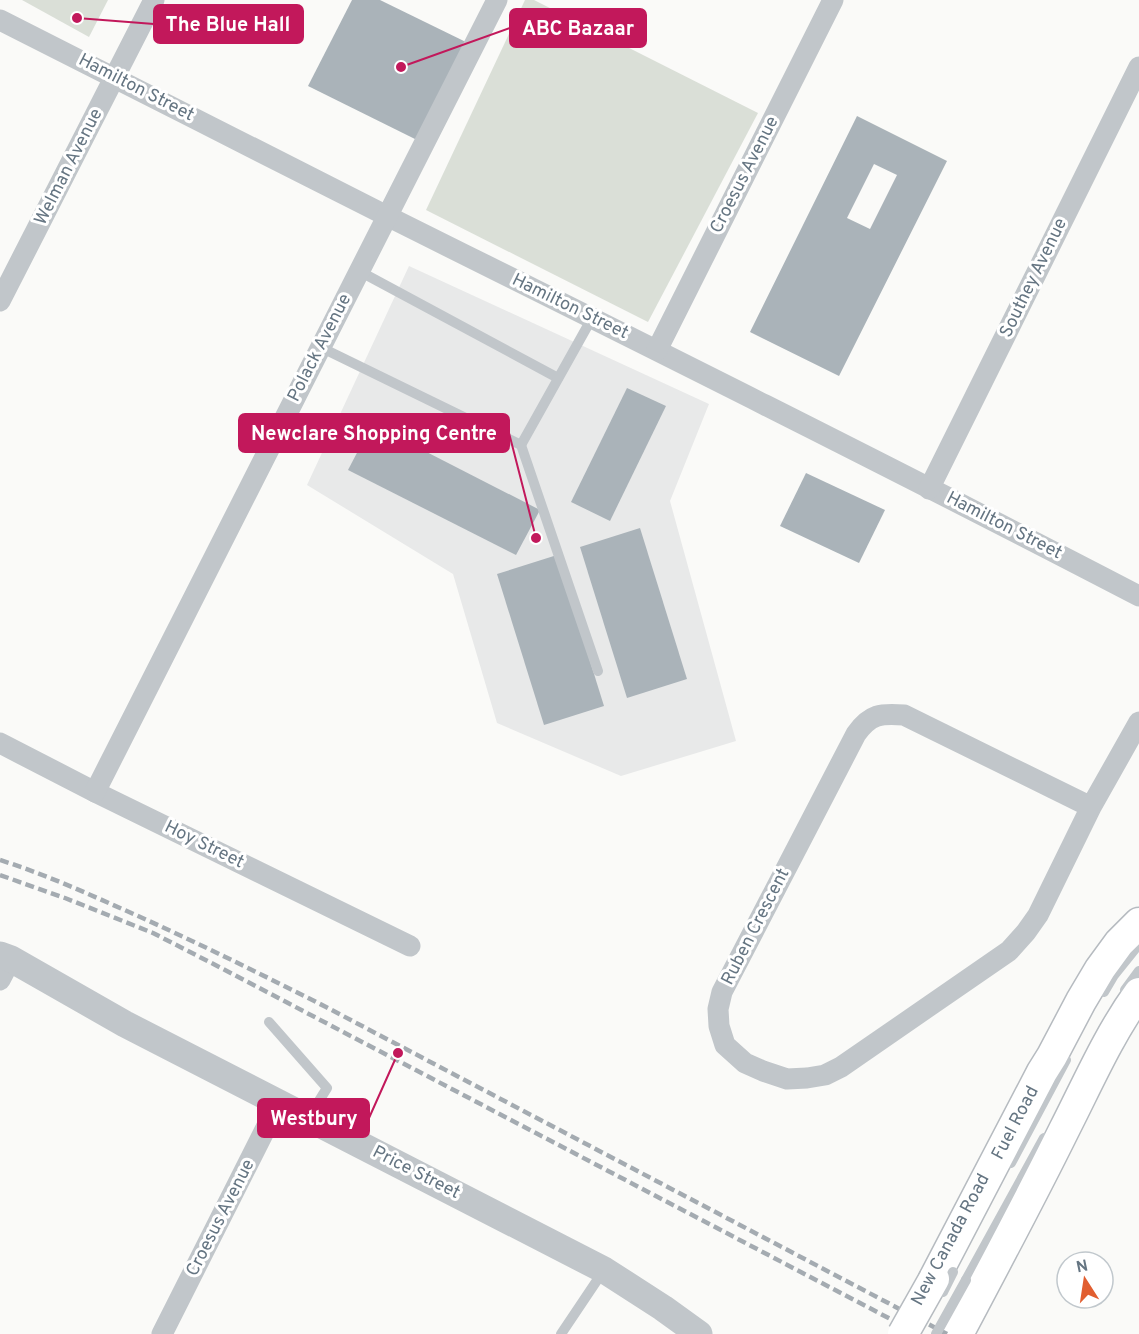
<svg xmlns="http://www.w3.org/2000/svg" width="1139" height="1334" viewBox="0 0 1139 1334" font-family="Overpass,sans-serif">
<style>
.built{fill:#e8e9e9}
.green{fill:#dadfd7}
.building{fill:#aab3b9;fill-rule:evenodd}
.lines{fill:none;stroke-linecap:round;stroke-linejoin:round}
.secondary-casing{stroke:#b6bbc0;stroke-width:33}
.service{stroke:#c1c6ca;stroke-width:10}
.minor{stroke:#c1c6ca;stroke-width:21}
.tertiary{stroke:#c1c6ca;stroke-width:27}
.secondary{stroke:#fff;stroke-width:30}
.rail{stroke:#a4abb1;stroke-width:4.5;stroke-dasharray:9 4.5;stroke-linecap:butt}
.secondary-bridge-casing{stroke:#b6bbc0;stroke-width:33;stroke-linecap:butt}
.service-bridge{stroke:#c1c6ca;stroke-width:10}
.secondary-bridge{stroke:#fff;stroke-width:30}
.labels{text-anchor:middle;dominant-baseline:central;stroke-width:6;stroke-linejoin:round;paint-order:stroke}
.street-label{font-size:18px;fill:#657582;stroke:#fff}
.leader{fill:none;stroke:#c2185b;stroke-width:2}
.callout-dot{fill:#c2185b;stroke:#fff;stroke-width:2}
.callout{fill:#c2185b;stroke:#c2185b;stroke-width:2}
.callout-label{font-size:20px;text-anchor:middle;font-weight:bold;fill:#fff}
</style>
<rect width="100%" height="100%" fill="#fafaf8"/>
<path class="built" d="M409,266l300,138 -39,97 66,240 -115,35 -124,-53 -44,-149 -146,-89z"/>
<g class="green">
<path d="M22,0h86l-19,37z"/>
<path d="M525,0h9l224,113 -110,209 -222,-112z"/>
</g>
<g class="building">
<path d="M352,0h28l90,44 -49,98 -113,-56z"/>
<path d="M857,116l90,45 -108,215 -89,-44zM874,164l23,11 -27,54 -23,-11z"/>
<path d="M627,388l39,18 -56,115 -39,-19z"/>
<path d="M372,424l168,86 -24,45 -168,-85z"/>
<path d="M806,473l79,37 -26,53 -79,-37z"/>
<path d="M640,528l47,151 -60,19 -47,-151z"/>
<path d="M557,555l47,151 -60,19 -47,-151z"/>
</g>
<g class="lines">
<defs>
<g id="secondary">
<path id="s1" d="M934,1279l108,-207 10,-16 29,-55 19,-32 19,-26 20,-20"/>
<path d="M958,1334c36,-68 72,-135 106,-204 24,-47 44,-94 75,-137"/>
</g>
</defs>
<use href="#secondary" class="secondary-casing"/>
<g class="service">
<path d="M359,271l199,107"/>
<path d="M320,347l201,98 77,226"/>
<path d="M521,445l71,-127"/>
<path d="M1125,990l14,-19"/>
<path d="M1104,992l10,-17 25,-31"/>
<path d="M269,1022l58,66 -18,29"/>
<path d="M1011,1163l55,-103"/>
<path d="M966,1280l78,-142"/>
<path d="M561,1334l43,-64"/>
</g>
<g class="minor">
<path d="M0,20c130,65 259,132 389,197 251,125 502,250 750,379"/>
<path d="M0,301l154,-301"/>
<path d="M657,350l176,-350"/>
<path d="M929,489l210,-422"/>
<path d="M0,743l95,49 315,154"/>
<path d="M95,792l402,-792"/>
<path d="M1091,807l-187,-92c-23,-2 -34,-1 -48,19l-134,258 -4,17 1,17 6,19 20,18 18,8 24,8 20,-1 18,-3 16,-8 168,-116 17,-19 12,-17 53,-108 48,-85"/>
<path d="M0,980l11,-21"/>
<path d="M162,1334l117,-232"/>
</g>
<path class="tertiary" d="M0,955l11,4 114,65 479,246 59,38 36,26"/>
<use href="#secondary" class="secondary"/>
<g class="rail">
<path d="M0,860c38,12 75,28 111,44 73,32 144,67 215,103l621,327"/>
<path d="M0,875l65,23 88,35 72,37 694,364"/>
</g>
<defs>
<path id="secondary-bridge" d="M903,1334l31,-55"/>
</defs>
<use href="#secondary-bridge" class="secondary-bridge-casing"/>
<g class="service-bridge">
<path d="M943,1292l10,-20"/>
<path d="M936,1334l30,-54"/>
</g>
<use href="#secondary-bridge" class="secondary-bridge"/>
</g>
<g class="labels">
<g class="street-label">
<text transform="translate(136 88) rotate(27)">Hamilton Street</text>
<text transform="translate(69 167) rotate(-63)">Welman Avenue</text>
<text transform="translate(745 175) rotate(-63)">Croesus Avenue</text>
<text transform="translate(1034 278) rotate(-64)">Southey Avenue</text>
<text transform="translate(570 307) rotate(26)">Hamilton Street</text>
<text transform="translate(320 348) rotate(-63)">Polack Avenue</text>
<text transform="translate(1004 526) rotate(27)">Hamilton Street</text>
<text transform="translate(204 845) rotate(26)">Hoy Street</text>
<text transform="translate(756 927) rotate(-63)">Ruben Crescent</text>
<text stroke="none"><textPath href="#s1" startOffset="176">Fuel Road</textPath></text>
<text transform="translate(416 1173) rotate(27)">Price Street</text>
<text transform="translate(221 1218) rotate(-63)">Croesus Avenue</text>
<text transform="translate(951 1240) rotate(-62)">New Canada Road</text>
</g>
</g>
<path class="leader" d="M77 18L154 24M401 67L510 28M536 538L509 433M398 1053L369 1118"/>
<g class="callout-dot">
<circle cx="77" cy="18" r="6"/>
<circle cx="401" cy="67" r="6"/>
<circle cx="536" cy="538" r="6"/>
<circle cx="398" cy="1053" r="6"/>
</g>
<g class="callout">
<rect x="154" y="5" width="149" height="38" rx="6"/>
<rect x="510" y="9" width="136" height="38" rx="6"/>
<rect x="239" y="414" width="270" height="38" rx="6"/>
<rect x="258" y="1099" width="111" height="38" rx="6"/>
</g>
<g class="callout-label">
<text x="228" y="31">The Blue Hall</text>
<text x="578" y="35">ABC Bazaar</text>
<text x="374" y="440">Newclare Shopping Centre</text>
<text x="314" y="1125">Westbury</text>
</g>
<g transform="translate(1085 1280) rotate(348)"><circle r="28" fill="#ffffff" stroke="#c1c8cd" stroke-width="1.5"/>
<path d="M0-4.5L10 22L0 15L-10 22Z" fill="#e15e30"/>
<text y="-9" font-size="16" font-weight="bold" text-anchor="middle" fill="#657582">N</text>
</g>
</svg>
